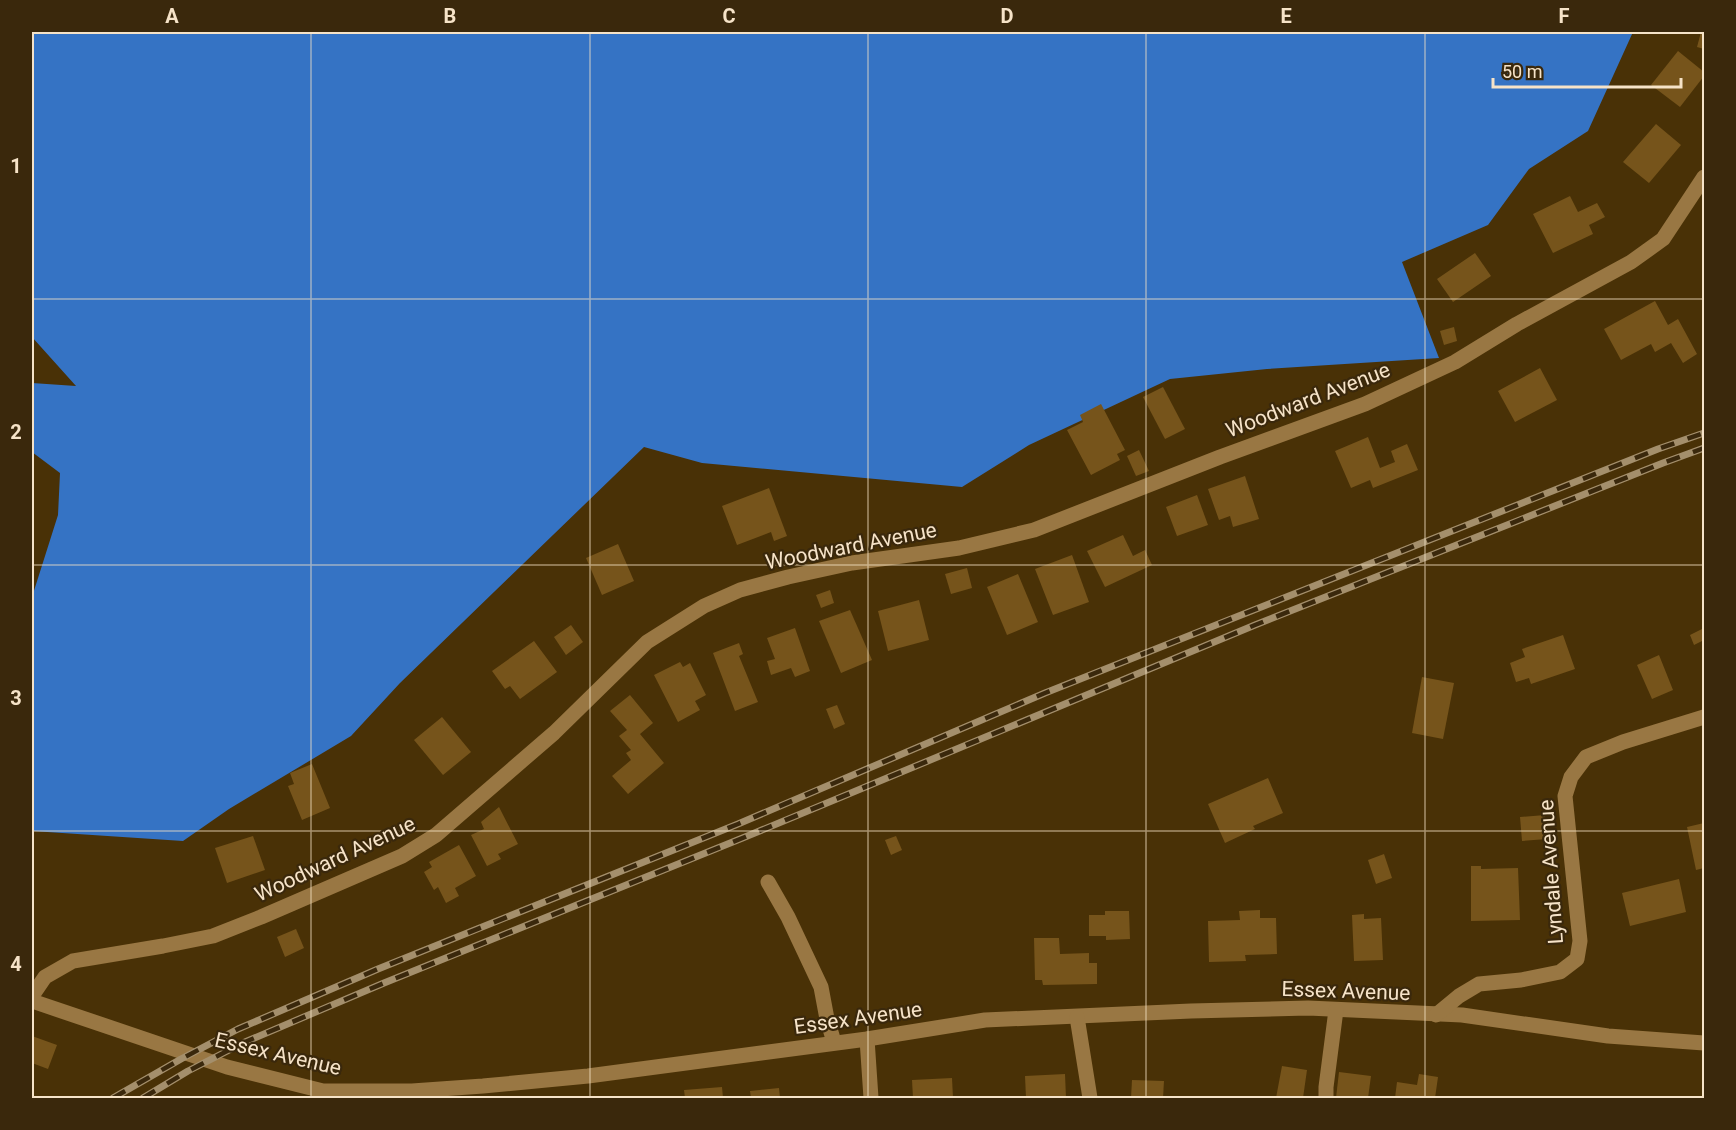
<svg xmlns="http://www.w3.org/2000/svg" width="1736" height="1130" viewBox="0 0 1736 1130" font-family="Roboto,sans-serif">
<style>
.water{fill:#3573c4}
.building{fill:#76541b}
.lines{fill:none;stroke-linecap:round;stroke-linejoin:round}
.minor{stroke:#997743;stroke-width:15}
.rail-casing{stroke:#a48f6c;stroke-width:7}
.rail{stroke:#3a280c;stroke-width:4.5;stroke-dasharray:14;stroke-linecap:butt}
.grid{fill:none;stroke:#f6e3c8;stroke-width:1.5;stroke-opacity:0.55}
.labels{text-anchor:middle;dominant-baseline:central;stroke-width:4.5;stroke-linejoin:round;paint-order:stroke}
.street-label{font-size:21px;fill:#f6e3c8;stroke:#3a280c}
.neatline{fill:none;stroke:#f6e3c8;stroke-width:2}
.grid-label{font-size:20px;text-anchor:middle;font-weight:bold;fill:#f6e3c8}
</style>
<rect width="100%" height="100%" fill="#493106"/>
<path class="water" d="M32,32h1601l-45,99 -59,38 -41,56 -86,37 37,96 -172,11 -97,10 -141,66 -67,42 -260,-24 -58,-16 -244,236 -49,53 -122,73 -46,32 -151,-10v-234l26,-82 2,-42 -28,-21v-69l44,3 -44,-49z"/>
<g class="building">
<path d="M1701,32h3v17l-7,-2z"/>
<path d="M1678,51l26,21v4l-24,31 -29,-22z"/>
<path d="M1656,124l25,21 -32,38 -26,-21z"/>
<path d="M1570,196l8,16 19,-9 8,14 -16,8 4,9 -40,19 -20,-39z"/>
<path d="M1475,253l16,23 -38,26 -16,-23z"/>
<path d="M1655,301l13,24 10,-6 19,35 -14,9 -12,-20 -16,9 -4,-8 -30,16 -17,-31z"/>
<path d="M1454,327l3,14 -13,4 -4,-14z"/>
<path d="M1540,368l17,32 -42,22 -17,-31z"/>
<path d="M1163,387l22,42 -20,10 -22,-42z"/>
<path d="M1101,404l24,46 -8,4 3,6 -29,15 -24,-45 16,-8 -3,-7z"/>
<path d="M1368,437l12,31 15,-6 -4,-11 16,-7 11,26 -45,18 -3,-8 -19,8 -16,-37z"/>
<path d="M1139,450l10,21 -13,5 -9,-20z"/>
<path d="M1245,476l14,43 -26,8 -3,-11 -11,4 -11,-31z"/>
<path d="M769,488l18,48 -13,5 -3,-9 -34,13 -15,-39z"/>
<path d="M1197,495l11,30 -31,11 -11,-29z"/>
<path d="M1123,535l10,21 12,-6 7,15 -47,22 -18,-36z"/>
<path d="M618,544l16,37 -32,14 -16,-37z"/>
<path d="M1072,555l17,47 -36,13 -18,-46z"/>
<path d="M967,568l5,20 -21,6 -6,-20z"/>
<path d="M1018,574l20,48 -31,13 -20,-48z"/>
<path d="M830,590l4,13 -13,5 -5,-13z"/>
<path d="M919,600l10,40 -41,11 -10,-40z"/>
<path d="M850,610l22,50 -31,13 -22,-52z"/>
<path d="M571,625l12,17 -17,13 -12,-18z"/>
<path d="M795,628l15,43 -15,6 -4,-9 -20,7 -4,-14 8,-2 -8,-21z"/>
<path d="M1704,628v12l-10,5 -4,-10z"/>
<path d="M1563,635l12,34 -44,15 -2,-6 -13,4 -6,-19 15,-6 -3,-8z"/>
<path d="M534,641l23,31 -37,27 -10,-13 -5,3 -13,-18z"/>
<path d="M739,643l4,11 -4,2 19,46 -23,9 -22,-58z"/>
<path d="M1659,655l14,35 -21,9 -15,-34z"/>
<path d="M680,662l3,5 7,-4 16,32 -11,6 5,9 -22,12 -24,-47z"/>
<path d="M1422,677l32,6 -11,56 -31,-6z"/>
<path d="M630,695l23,28 -13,11 24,29 -36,31 -16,-18 19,-16 -5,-7 5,-3 -12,-14 8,-6 -17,-19z"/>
<path d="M837,705l8,19 -11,5 -8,-20z"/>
<path d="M442,717l29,35 -28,23 -29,-35z"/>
<path d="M312,764l18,44 -28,12 -14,-34 6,-2 -4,-11z"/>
<path d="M1268,778l15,35 -30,13 2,3 -30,14 -17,-39z"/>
<path d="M499,807l19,37 -20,10 3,5 -14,7 -16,-31 13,-6 -3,-7z"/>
<path d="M1545,815l2,24 -25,2 -2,-24z"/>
<path d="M1704,823v45l-8,2 -9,-43z"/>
<path d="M253,836l12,34 -38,13 -12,-35z"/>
<path d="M896,836l6,14 -11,5 -6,-15z"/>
<path d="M459,845l17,31 -21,12 4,8 -13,7 -8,-16 -4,3 -10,-18 8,-5 -3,-5z"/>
<path d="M1384,854l8,24 -16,6 -8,-24z"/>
<path d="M1471,866h10v3l37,-1 2,52 -49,1z"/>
<path d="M1679,879l7,33 -56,14 -8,-33z"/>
<path d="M1260,910v8h16l1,36 -32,1 1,6 -37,1 -1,-41 32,-1 -1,-9z"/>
<path d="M1105,911h24l1,28 -24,1v-4h-17v-21h16z"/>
<path d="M1364,914v5l17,-1 2,42 -29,1 -2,-46z"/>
<path d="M296,929l8,19 -19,9 -8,-20z"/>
<path d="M1034,938h25l1,16 29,-1v10h8v21l-54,1 -1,-5h-7z"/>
<path d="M32,1036l25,9 -9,24 -16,-6z"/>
<path d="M1282,1066l25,4 -4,28h-27z"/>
<path d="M1339,1072l32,4 -3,22h-32z"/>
<path d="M1065,1074l1,24h-40l-1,-22z"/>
<path d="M1419,1074l19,3 -3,21h-40l2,-16 20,3z"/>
<path d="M952,1078l1,20h-40l-1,-18z"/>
<path d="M1132,1080l32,1 -1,17h-32z"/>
<path d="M722,1087l1,11h-38l-1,-8z"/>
<path d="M779,1088l1,10h-29l-1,-7z"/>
</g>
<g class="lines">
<g class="minor">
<path d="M768,882l20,35 33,70 6,32 7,23"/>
<path d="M32,996l13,-19 28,-16 90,-15 50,-10 48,-19 141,-61 34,-21 118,-102 93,-91 57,-36 36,-16 48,-13 64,-14 107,-15 75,-18 186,-73 145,-53 90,-42 62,-38 114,-62 32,-23 41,-62"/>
<path d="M32,1001l195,66 96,24h89l71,-5 105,-10 279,-37 118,-19 206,-9 117,-3 154,7 146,21 96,7"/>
<path d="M1436,1015l23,-19 20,-12 42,-4 39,-8 17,-13 3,-18 -15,-145 6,-19 15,-20 37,-15 81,-25"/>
<path d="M1077,1017l13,81"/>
<path d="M867,1039l4,59"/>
<path d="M1326,1098v-11l10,-77"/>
</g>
<defs>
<g id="rail">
<path d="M113,1098l68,-39 57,-30 140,-60 360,-145 307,-131 613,-244 46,-16"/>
<path d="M143,1098l45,-27 57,-29 139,-59 361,-146 510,-212 408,-162 41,-15"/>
</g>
</defs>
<use href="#rail" class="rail-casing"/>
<use href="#rail" class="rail"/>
</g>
<path class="grid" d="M311,32v1066M590,32v1066M868,32v1066M1146,32v1066M1425,32v1066M32,299h1672M32,565h1672M32,831h1672"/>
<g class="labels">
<g class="street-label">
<text transform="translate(1308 400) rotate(-21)">Woodward Avenue</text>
<text transform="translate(851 546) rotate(-11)">Woodward Avenue</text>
<text transform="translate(335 859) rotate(-25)">Woodward Avenue</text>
<text transform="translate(1551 872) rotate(-94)">Lyndale Avenue</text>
<text transform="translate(1346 991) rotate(2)">Essex Avenue</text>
<text transform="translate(858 1018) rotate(-8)">Essex Avenue</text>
<text transform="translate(278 1054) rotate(13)">Essex Avenue</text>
</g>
</g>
<rect width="1736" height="1130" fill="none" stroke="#3a280c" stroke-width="66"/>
<path d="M1493 78v9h188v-9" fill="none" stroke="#f6e3c8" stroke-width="3"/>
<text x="1502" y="78" font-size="18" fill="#f6e3c8" stroke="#3a280c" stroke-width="4.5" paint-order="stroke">50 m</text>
<rect x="33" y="33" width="1670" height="1064" class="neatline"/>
<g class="grid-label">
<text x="172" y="23">A</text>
<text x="450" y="23">B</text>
<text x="729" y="23">C</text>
<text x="1007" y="23">D</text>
<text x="1286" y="23">E</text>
<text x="1564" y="23">F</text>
<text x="16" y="173">1</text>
<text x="16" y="439">2</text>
<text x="16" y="705">3</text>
<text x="16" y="971">4</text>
</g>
</svg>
